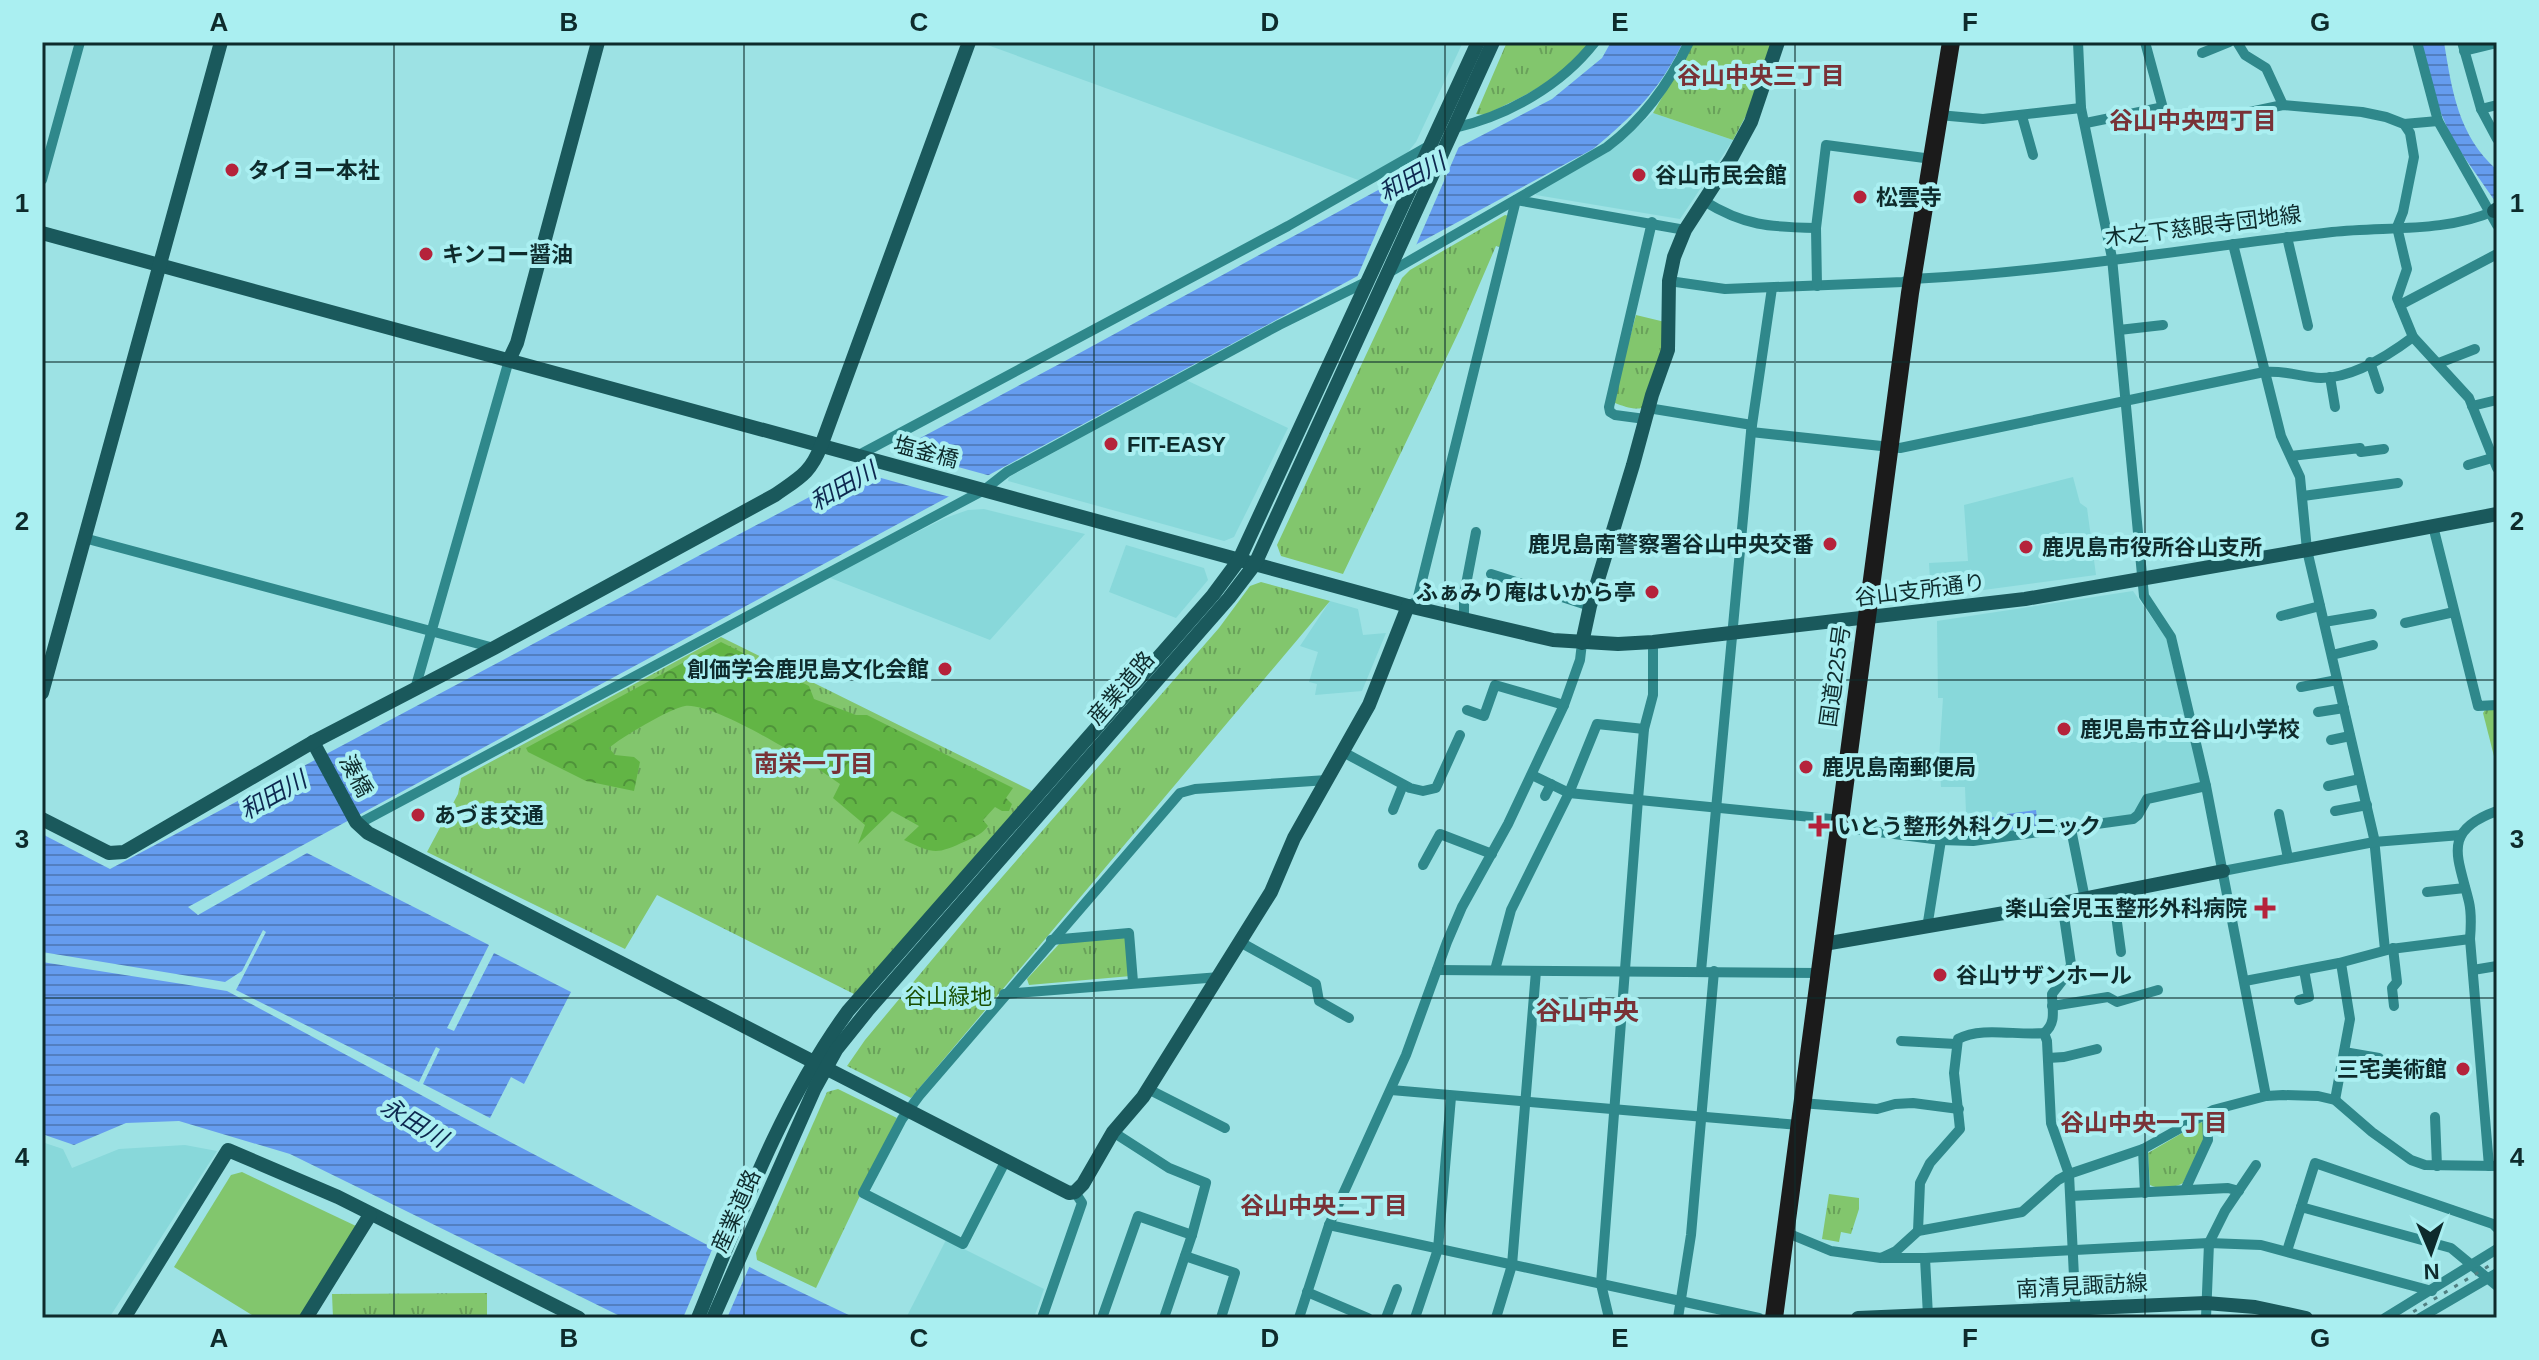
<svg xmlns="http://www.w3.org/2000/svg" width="2539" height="1360" viewBox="0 0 2539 1360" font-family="Helvetica,'Noto Sans JP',sans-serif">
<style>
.built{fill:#88d8da}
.grass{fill:url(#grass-tufts)}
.forest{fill:url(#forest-crowns)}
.pitch{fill:#82c66d}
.water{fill:url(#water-rules)}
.pier{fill:#9de2e4}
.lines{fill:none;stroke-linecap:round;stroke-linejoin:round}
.street{stroke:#2f888b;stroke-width:10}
.secondary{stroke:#1a595c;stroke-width:14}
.highway{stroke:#1b1b1b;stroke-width:18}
.rail{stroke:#507f81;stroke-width:3;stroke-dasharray:4 8;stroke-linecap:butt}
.grid{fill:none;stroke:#0e2b2c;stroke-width:2;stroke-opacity:0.55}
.poi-dot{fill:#b5233b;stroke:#aaeff1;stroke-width:3}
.labels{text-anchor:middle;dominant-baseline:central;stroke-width:8;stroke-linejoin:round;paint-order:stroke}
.poi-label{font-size:22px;font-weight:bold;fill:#0e2b2c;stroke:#aaeff1;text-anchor:start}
.street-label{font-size:22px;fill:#0e2b2c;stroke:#aaeff1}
.park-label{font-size:22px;fill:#184e00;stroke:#aaeff1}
.neighbourhood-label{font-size:24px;font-weight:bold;fill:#793237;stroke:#aaeff1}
.water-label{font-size:24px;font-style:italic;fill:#0d284f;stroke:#aaeff1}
.quarter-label{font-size:26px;font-weight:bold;fill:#793237;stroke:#aaeff1}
.neatline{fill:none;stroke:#0e2b2c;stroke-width:3}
.grid-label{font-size:26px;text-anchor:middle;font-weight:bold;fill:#0e2b2c}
</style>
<defs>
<pattern id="grass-tufts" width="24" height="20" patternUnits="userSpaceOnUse" patternTransform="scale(2)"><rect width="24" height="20" fill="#82c66d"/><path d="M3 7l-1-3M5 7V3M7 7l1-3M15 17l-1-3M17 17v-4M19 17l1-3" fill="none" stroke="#69a15a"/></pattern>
<pattern id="forest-crowns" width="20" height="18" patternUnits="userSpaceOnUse" patternTransform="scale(2)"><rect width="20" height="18" fill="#62b545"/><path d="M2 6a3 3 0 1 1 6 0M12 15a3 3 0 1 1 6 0" fill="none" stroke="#4f933a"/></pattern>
<pattern id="water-rules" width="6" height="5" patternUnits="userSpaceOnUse" patternTransform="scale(2)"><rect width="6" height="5" fill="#659cee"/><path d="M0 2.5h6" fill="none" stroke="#527fc1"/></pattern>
</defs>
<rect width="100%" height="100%" fill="#9de2e4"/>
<g class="built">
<path d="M1463,42l-47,100 -8,10 -47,29 -379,-138z"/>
<path d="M1653,113l80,27 -53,79 -144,-24 -1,-3 75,-41z"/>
<path d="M1186,380l102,48 -54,109 -10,4 -216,-60 1,-4z"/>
<path d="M2073,477l7,26 7,5 9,67 -165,22 -2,-34 39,-2 -4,-56z"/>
<path d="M984,509l101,25 -95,106 -162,-63 117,-59 23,-8z"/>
<path d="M1126,545l78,23 4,12 -32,38 -67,-26z"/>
<path d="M2133,591l33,47 35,145 -56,14 -9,18 -169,23 -2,-51h-24l-2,-28 4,-61h-5l-1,-77z"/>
<path d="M1330,601l28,8 5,26 23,-2 -24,58 -47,4 2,-11 -8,-2 9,-30 -18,-6z"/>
<path d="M42,1142l21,7 9,19 47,-19 66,-4 32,6 -108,167h-67z"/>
<path d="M946,1240l98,49 -10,29h-128z"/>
</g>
<g class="grass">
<path d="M1507,42h83c-33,40 -60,51 -105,73l-9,-1z"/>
<path d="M1694,42h79l-23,66 -17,32 -80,-27z"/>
<path d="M1505,215l4,1 -9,31 -4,-1 -34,79 -119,249 -62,-18 -4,-11 125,-267 8,-8z"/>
<path d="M1636,315l29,7v20l-23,66c-9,2 -19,-2 -27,-5l-2,-4z"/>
<path d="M1261,582l69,19 -419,497 -64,-32 18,-26 111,-133 243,-279 31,-42z"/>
<path d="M721,637l311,154 -172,206 -203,-102 -32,54 -198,-97 31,-58 3,-16z"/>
<path d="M2497,709v59l-14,-55 2,-3z"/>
<path d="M1124,937l3,2 4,37 -102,9 -2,-6 33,-36z"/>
<path d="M838,1089l59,29 -81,170 -59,-28 -1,-7 71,-161z"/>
<path d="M2201,1122l4,2 -1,16 -21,43c-8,5 -24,7 -33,2l-2,-32z"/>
<path d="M1829,1194l30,4v11l-8,25 -10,-2 -2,10 -17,-3z"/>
<path d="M487,1293v25h-154l-1,-24z"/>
</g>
<path class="forest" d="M721,642l88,44 5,13 42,16h11l146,73 -7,10 6,6 -3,7h-7l-7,-4 -12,13 5,6c-6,8 -13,11 -22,15 -31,14 -31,13 -62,-1l15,-14 -27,-15 -34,33 7,-19 -32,-27 7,-14c-27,-20 -125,-82 -155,-78 -14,2 -65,32 -76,42l6,7 19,2 6,5 -6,29 -48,-10 -58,-29 -2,-4z"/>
<path class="pitch" d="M242,1172l114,54 -56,92h-43l-83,-51 57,-92z"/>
<g class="water">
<path d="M1611,42h72c-23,48 -50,74 -90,107l-1405,758 10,8 109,-62 182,92 -42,83 7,3 40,-78 77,39 -47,92 -13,-7 -21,41 -67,-34 17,-35 -4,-2 -17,35 -183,-92 30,-58 -3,-2 -21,41 -17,11 -183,-30v-118l68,35 955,-508 348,-190 139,-72 50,-41z"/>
<path d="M2421,42h23c8,49 14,93 53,128v34l-44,-63 -20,-46z"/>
<path d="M2036,810l2,16 -36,5 -2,-16z"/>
<path d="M1994,817l2,13 -21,3 -2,-13z"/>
<path d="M42,962l185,29 222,119 314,164 92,44h-231l-334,-164 -111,-33 -53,2 -52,22 -32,-11z"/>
</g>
<g class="pier">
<path d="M1461,142l-47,108 -59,32 47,-109z"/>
<path d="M892,449l99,27 -41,21 -98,-27z"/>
<path d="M714,1245l37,18 -24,55h-44z"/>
</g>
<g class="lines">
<g class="street">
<path d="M2078,42l3,66 31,150 32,338 27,41 35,149 60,310"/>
<path d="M2145,42l19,70"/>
<path d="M2237,42l8,13 21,13 17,37"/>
<path d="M2417,42l21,79 59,104"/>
<path d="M2462,42l19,67 16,30"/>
<path d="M2464,51l33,-8"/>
<path d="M2202,53l27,-11"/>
<path d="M2481,109l16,-4"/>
<path d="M1939,115l44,4 98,-11"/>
<path d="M2022,116l11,39"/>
<path d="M2086,123l73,-15 16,15 13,2 95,-20 79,7 24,5 18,7 6,9 4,24 -11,55 -6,15 10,42 -10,29 16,39 56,61 28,70"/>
<path d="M2404,124l34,-3"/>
<path d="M1454,128c53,-12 107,-42 141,-86"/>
<path d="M42,180l38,-138"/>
<path d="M1516,200l169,30"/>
<path d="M1704,201c40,25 66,26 112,27"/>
<path d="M2287,237l21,89"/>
<path d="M2233,244l48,192 19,41 7,73 67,288 11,112"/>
<path d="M1390,272l217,-125c37,-28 62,-63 82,-105"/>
<path d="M1669,281l56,8 178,-7 9,-3c140,-7 280,-31 420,-47 53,-6 112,1 162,-21"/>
<path d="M1817,286l-1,-58 10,-83 106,14"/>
<path d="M2400,305l97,-51"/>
<path d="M2119,330l44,-5"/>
<path d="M2370,362l9,27"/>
<path d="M2439,363l36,-14"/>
<path d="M2330,377l5,30"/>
<path d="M2472,406l25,-6"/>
<path d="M1648,408l104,17"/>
<path d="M1645,419l-30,-4 -5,-3 -1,-5 43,-185"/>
<path d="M1751,432l149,16 364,-76c21,-2 37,5 57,6 31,0 68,-23 92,-41"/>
<path d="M857,456l431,-230 144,-82"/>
<path d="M2291,456l69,-8 1,4 23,-3"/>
<path d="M2468,465l24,-7"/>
<path d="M2303,496l95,-13"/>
<path d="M2433,526l45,180 19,-1"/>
<path d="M84,538l410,110"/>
<path d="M1491,574l99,32"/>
<path d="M1408,606l9,-5 1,-4 98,-397"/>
<path d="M2281,616l39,-10"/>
<path d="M1464,620v-25l12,-63"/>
<path d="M2324,622l48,-8"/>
<path d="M2405,623l49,-11"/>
<path d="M2332,655l41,-10"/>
<path d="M2301,687l36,-7"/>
<path d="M415,689l94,-329"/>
<path d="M1467,710l17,6 11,-31 69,20"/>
<path d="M2318,712l26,-4"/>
<path d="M2331,740l19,-4"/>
<path d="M1343,752l67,36 13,3 13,-3 24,-53"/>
<path d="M1532,775l37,18 272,27"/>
<path d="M2328,786l32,-7"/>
<path d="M1545,796l6,-12"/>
<path d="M1393,810l10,-25"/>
<path d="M2335,811l32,-6"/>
<path d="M2279,814l9,44"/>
<path d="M358,824l626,-334 23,-18 272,-147 89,-44"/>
<path d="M1840,827l101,13 32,1 160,-22 5,-4 9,-16 59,-13"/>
<path d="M2071,829l14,70"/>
<path d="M1423,865l17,-31 52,20"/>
<path d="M2223,871l151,-29 87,-7"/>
<path d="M2427,892l38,-4"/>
<path d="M2113,893l8,59"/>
<path d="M1927,928l14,-88"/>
<path d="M1051,940l78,-7 4,49"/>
<path d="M1240,942l76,42 3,17 30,17"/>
<path d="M2393,948l4,34 -5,6 2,18"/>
<path d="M1437,970l383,3"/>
<path d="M1495,970l16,-60 58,-117 28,-69 47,5"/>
<path d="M2473,970l24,-4"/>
<path d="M1701,971l50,-539 21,-144"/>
<path d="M2245,981l94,-18 52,-14 79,-10"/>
<path d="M1004,994l216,-17"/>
<path d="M2299,1000l10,-3 -5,-27"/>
<path d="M2052,1006l56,-9 9,5 41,-12"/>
<path d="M2044,1033l3,8 4,82 18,51 7,144"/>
<path d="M1901,1041l55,3"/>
<path d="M2344,1052l35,6"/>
<path d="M2048,1058l16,-1 33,-8"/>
<path d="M1148,1089l77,39"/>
<path d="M1391,1090l408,35"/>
<path d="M2335,1100l15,-81 -9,-56"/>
<path d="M1801,1103l76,6 18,-5 18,-1 46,6"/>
<path d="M2435,1117l2,49"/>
<path d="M1113,1132l56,36 37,15 -14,52 -28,83"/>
<path d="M2143,1149l2,44"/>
<path d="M1005,1162l-42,82 -100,-51 39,-74 17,-23 261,-303 15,-4 132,-9"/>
<path d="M2489,1166l-19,-227c1,-12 2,-24 -1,-37 -11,-46 -28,-71 28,-91"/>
<path d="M2185,1190l23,-50 -1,-26"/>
<path d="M2071,1196l157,-8 11,3"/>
<path d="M2301,1207l14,-44 178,61 4,4"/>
<path d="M1329,1225l430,93"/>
<path d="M1918,1231l2,-48 10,-20 30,-34 -6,-56 4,-34c24,-13 59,-3 86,-6 13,-10 8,-24 8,-39l17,-22 2,-8 -9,-61"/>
<path d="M1785,1232l46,19 50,7 15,-7 22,-20 104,-19 36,-32 11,-6 74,-25 70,-39 53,-14 17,-1 35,1 17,4 37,32 39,28 14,5 72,1"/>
<path d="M2287,1251l14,-44 150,41 46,38"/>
<path d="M1185,1256l50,17 -14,45"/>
<path d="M1883,1258h42"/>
<path d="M1307,1292l61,26"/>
<path d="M1928,1316l-3,-58 284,-15 52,2 171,46"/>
<path d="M1042,1318l40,-115 -7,-11"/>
<path d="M1102,1318l36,-102 54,19"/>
<path d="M1299,1318l30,-93 77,-170 41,-113 15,-35 46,-83 56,-119 16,-45 2,-17"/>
<path d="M1386,1318l11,-29"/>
<path d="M1415,1318l23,-69 13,-152"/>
<path d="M1496,1318l16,-53 24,-294"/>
<path d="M1609,1318l-8,-34 37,-485 6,-70 9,-34v-53"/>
<path d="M1678,1318l13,-83 23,-264"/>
<path d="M2206,1318l3,-75 16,-32 31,-46"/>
<path d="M2385,1318l112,-69"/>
<path d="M2420,1318l77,-45"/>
</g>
<g class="secondary">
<path d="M2494,211l3,-2"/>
<path d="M42,233l1366,373 145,34 65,4 35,-2 372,-43 282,-49 190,-36"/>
<path d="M509,360l8,-17 81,-301"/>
<path d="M1582,643l8,-37 43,-141 19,-70 16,-45 1,-69 5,-24 11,-27 46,-71 20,-37 27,-80"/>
<path d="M42,693l179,-651"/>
<path d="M313,742l43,80 12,11 701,360 6,-1 8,-8 30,-52 30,-35 128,-205 23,-54 75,-133 39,-99"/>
<path d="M42,819l67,34 15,-1 189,-110 181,-94 281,-153c24,-17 35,-21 46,-49l148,-404"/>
<path d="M1824,944l238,-41 161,-32"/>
<path d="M124,1318l104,-168 110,47 241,121"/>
<path d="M306,1318l64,-103"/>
<path d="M698,1318c43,-105 83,-215 150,-307l365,-416 26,-35 239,-518"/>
<path d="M713,1318l102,-230 21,-38 32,-40 361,-412 26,-34 238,-522"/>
<path d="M1858,1318l348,-15 49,4 51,11"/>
</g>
<path class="highway" d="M1774,1318l136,-1025 41,-251"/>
<path class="rail" d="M2403,1318l94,-57"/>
</g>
<path class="grid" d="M394,42v1276M744,42v1276M1094,42v1276M1445,42v1276M1795,42v1276M2145,42v1276M42,362h2455M42,680h2455M42,998h2455"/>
<g class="poi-dot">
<circle cx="232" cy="170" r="8"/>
<circle cx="1639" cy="175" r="8"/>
<circle cx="1860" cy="197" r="8"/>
<circle cx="426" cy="254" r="8"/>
<circle cx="1111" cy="444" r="8"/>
<circle cx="1830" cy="544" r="8"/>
<circle cx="2026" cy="547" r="8"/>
<circle cx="1652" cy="592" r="8"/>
<circle cx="945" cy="669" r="8"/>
<circle cx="2064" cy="729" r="8"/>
<circle cx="1806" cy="767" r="8"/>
<circle cx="418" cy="815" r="8"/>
<path d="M1815 814h8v8h8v8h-8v8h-8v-8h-8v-8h8z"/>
<path d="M2261 896h8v8h8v8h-8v8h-8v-8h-8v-8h8z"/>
<circle cx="1940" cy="975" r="8"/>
<circle cx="2463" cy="1069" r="8"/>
</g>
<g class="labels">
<g class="poi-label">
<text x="248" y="170">タイヨー本社</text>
<text x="1655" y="175">谷山市民会館</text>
<text x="1876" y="197">松雲寺</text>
<text x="442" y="254">キンコー醤油</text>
<text x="1127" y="444">FIT-EASY</text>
<text x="1814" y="544" text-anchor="end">鹿児島南警察署谷山中央交番</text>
<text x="2042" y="547">鹿児島市役所谷山支所</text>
<text x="1636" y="592" text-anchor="end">ふぁみり庵はいから亭</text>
<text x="929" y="669" text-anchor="end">創価学会鹿児島文化会館</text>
<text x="2080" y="729">鹿児島市立谷山小学校</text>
<text x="1822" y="767">鹿児島南郵便局</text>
<text x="434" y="815">あづま交通</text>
<text x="1837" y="826">いとう整形外科クリニック</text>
<text x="2247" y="908" text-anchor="end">楽山会児玉整形外科病院</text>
<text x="1956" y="975">谷山サザンホール</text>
<text x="2447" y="1069" text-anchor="end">三宅美術館</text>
</g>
<g class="street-label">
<text transform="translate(2203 226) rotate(-7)">木之下慈眼寺団地線</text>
<text transform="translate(926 452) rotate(15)">塩釜橋</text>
<text transform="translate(1920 590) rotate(-7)">谷山支所通り</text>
<text transform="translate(1835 676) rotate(-82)">国道225号</text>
<text transform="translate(1121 688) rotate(-49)">産業道路</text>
<text transform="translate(356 776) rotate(62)">湊橋</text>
<text transform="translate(736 1211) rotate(-66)">産業道路</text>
<text transform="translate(2082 1286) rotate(-3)">南清見諏訪線</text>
</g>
<g class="park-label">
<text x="948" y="996">谷山緑地</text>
</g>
<g class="neighbourhood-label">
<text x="1761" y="75">谷山中央三丁目</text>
<text x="2193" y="120">谷山中央四丁目</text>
<text x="814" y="763">南栄一丁目</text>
<text x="2144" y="1122">谷山中央一丁目</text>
<text x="1324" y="1205">谷山中央二丁目</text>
</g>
<g class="water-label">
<text transform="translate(1412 177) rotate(-29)">和田川</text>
<text transform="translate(843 486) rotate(-29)">和田川</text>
<text transform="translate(273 795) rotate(-29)">和田川</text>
<text transform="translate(414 1122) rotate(31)">永田川</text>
</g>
<g class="quarter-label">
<text x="1587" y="1011">谷山中央</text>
</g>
</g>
<rect width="2539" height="1360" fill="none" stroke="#aaeff1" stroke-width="88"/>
<g transform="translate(2431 1252) rotate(178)" stroke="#aaeff1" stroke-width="6" paint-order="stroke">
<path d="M0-6L14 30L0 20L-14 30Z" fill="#0e2b2c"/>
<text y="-12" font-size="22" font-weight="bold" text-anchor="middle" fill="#0e2b2c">N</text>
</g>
<rect x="44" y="44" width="2451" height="1272" class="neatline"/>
<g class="grid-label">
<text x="219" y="31">A</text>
<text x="569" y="31">B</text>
<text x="919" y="31">C</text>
<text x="1270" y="31">D</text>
<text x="1620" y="31">E</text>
<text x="1970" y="31">F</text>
<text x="2320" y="31">G</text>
<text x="22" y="212">1</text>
<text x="2517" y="212">1</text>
<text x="22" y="530">2</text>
<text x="2517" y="530">2</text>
<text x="22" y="848">3</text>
<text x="2517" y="848">3</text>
<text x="22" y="1166">4</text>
<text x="2517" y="1166">4</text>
<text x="219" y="1347">A</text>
<text x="569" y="1347">B</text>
<text x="919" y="1347">C</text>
<text x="1270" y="1347">D</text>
<text x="1620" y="1347">E</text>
<text x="1970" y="1347">F</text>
<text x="2320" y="1347">G</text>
</g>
</svg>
